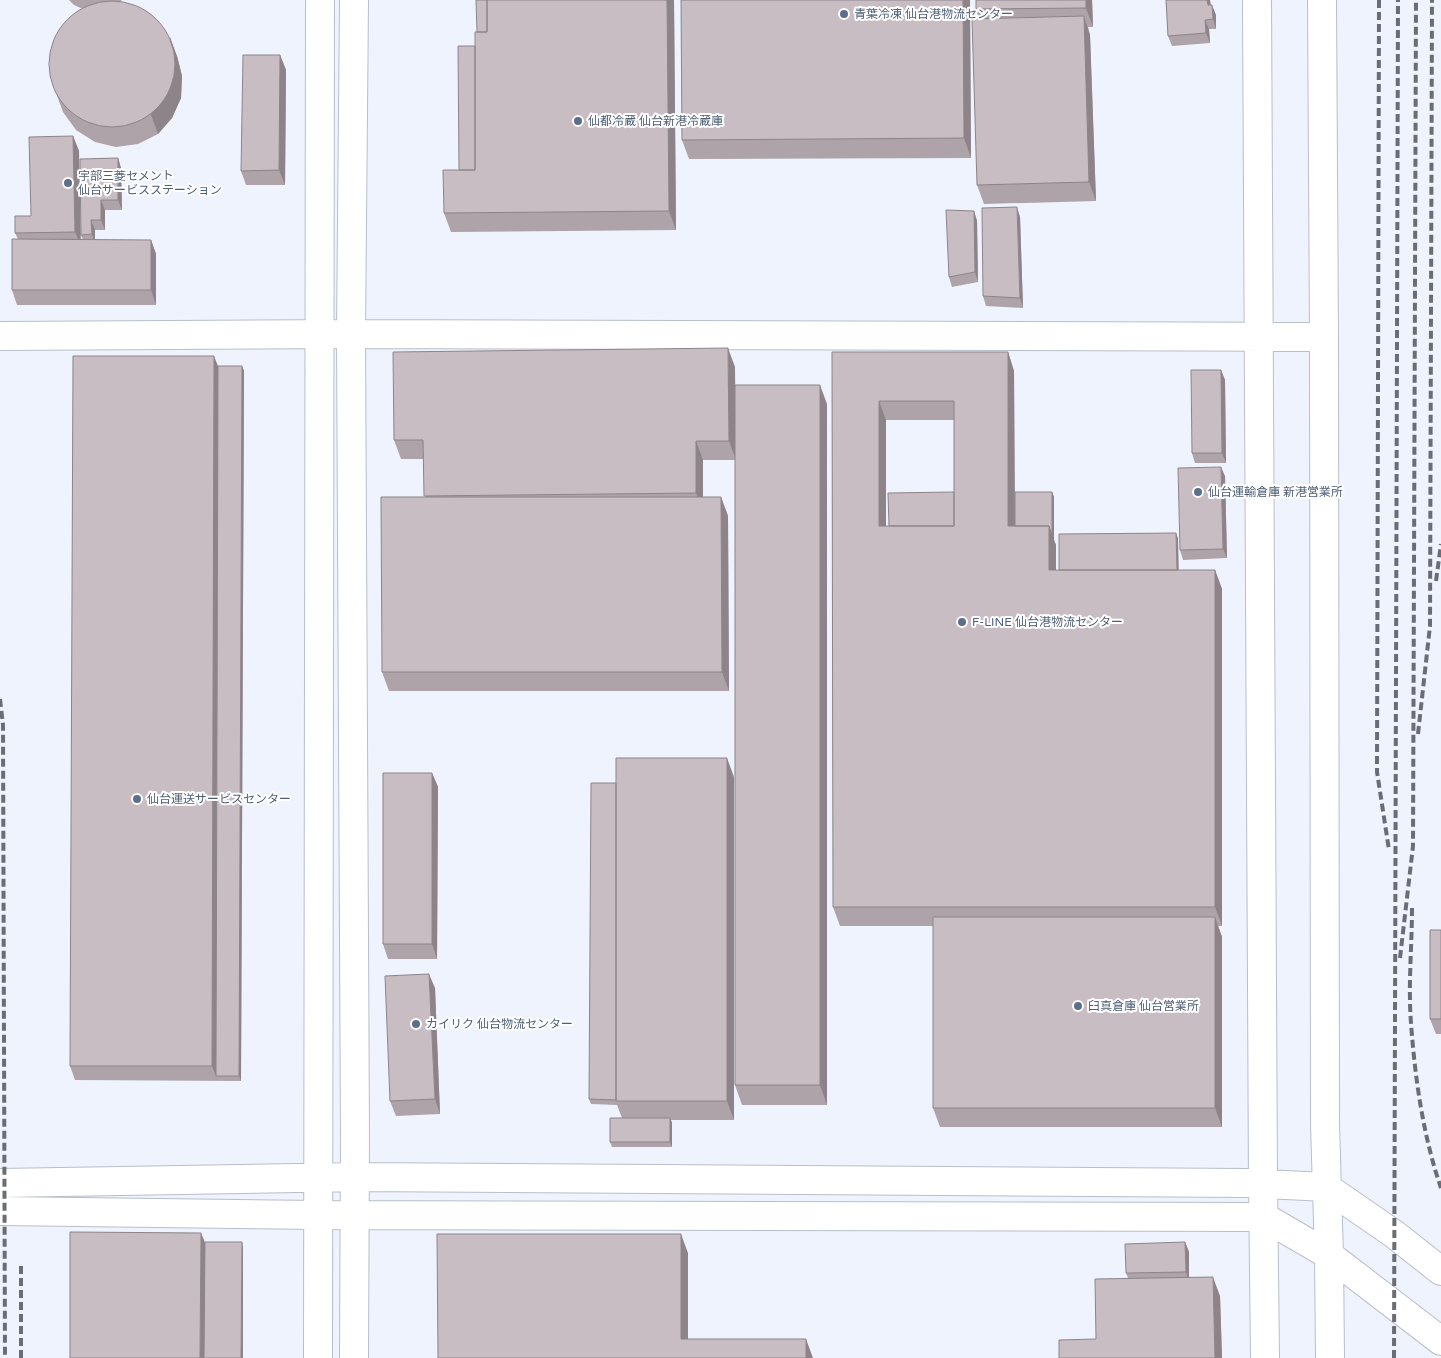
<svg xmlns="http://www.w3.org/2000/svg" width="1441" height="1358" viewBox="0 0 1441 1358" font-family="'Varela Round','Noto Sans JP',sans-serif">
	<rect width="100%" height="100%" fill="#eef3fe"/>
	<g fill="none" stroke-linecap="round" stroke-linejoin="round">
		<defs>
			<path id="tertiary" d="M 354,0 L 351,334 L 355,1137 L 354,1358
				M 1257,0 L 1263,1183 L 1265,1358
				M 1322,0 L 1324,337 L 1325,1124 L 1329,1255 L 1330,1358
				M 0,336 L 351,334 L 1324,337
				M 0,1183 L 355,1177 L 1247,1183 L 1326,1187 L 1394,1234 L 1441,1271
				M 0,1211 L 318,1215 L 1264,1217 L 1329,1255 L 1441,1341
				M 318,1358 L 320,0"/>
		</defs>
		<use href="#tertiary" stroke="#b9bec9" stroke-width="30"/>
		<use href="#tertiary" stroke="#fff" stroke-width="28"/>
		<path stroke="#6a6d73" stroke-width="4" stroke-dasharray="8 4" stroke-linecap="butt" d="M 1379,0 L 1377,772 L 1389,850
			M 1436,581 L 1441,544
			M 0,699 L 3,725 L 5,1358
			M 1418,734 L 1430,626 L 1432,0
			M 1412,908 C 1412,946 1408,985 1411,1023 C 1415,1078 1423,1136 1441,1188
			M 1400,958 L 1413,846 L 1416,0
			M 21,1358 L 21,1264
			M 1394,1358 L 1398,0"/>
	</g>
	<path fill="#ada3a9" fill-rule="evenodd" d="M 69,0 L 122,0 L 120,2 L 177,56 L 182,76 L 181,98 L 172,118 L 158,134 L 138,144 L 116,147 L 95,142 L 76,130 L 63,112 L 56,93 L 83,9 L 74,5 Z
		M 674,0 L 676,230 L 451,232 L 444,213 L 459,170 L 475,46 Z
		M 681,0 L 970,0 L 971,158 L 689,159 L 682,140 Z
		M 1092,0 L 1093,27 L 1088,27 L 1090,35 L 1096,201 L 984,204 L 977,185 L 979,19 L 976,9 Z
		M 1166,0 L 1210,0 L 1211,5 L 1216,15 L 1216,29 L 1209,29 L 1210,43 L 1172,46 L 1168,36 Z
		M 280,55 L 286,70 L 285,185 L 246,185 L 241,171 Z
		M 73,136 L 79,151 L 80,240 L 83,240 L 81,235 L 118,158 L 121,168 L 122,210 L 105,210 L 105,230 L 95,230 L 95,240 L 151,240 L 156,254 L 156,305 L 17,305 L 12,290 L 18,239 L 15,233 L 31,216 Z
		M 974,211 L 977,221 L 978,282 L 952,287 L 949,277 Z
		M 1020,217 L 1023,308 L 986,306 L 983,296 Z
		M 832,352 L 1008,352 L 1014,371 L 1015,526 L 1052,492 L 1054,497 L 1054,540 L 1056,545 L 1056,570 L 1059,570 L 1178,538 L 1178,570 L 1215,570 L 1222,589 L 1222,926 L 1218,926 L 1222,937 L 1222,1127 L 940,1127 L 933,1108 L 933,926 L 840,926 L 833,907 ZM 886,420 L 954,420 L 954,492 L 889,526 L 886,526 Z
		M 218,366 L 242,366 L 244,371 L 241,1081 L 75,1080 L 70,1066 Z
		M 735,367 L 735,391 L 827,404 L 827,1105 L 742,1105 L 735,1085 L 735,460 L 703,460 L 703,497 L 721,497 L 728,516 L 729,691 L 389,691 L 382,672 L 425,497 L 424,459 L 401,459 L 394,440 Z
		M 1221,370 L 1225,380 L 1226,463 L 1195,463 L 1192,453 Z
		M 1225,476 L 1227,558 L 1183,560 L 1180,550 Z
		M 432,773 L 438,787 L 437,959 L 388,959 L 383,944 Z
		M 734,777 L 734,1120 L 671,1120 L 672,1123 L 672,1147 L 612,1147 L 610,1142 L 622,1118 L 617,1105 L 591,1104 L 589,1099 L 616,783 Z
		M 1441,930 L 1441,1034 L 1436,1034 L 1430,1019 Z
		M 435,988 L 440,1114 L 396,1116 L 390,1101 Z
		M 1185,1242 L 1189,1252 L 1189,1277 L 1220,1296 L 1222,1358 L 1059,1358 L 1096,1339 L 1128,1278 L 1126,1273 Z"/>
	<path fill="#8d8489" d="M 667,0 L 674,0 L 676,230 L 669,211 Z
		M 963,0 L 970,0 L 971,158 L 964,138 Z
		M 1086,0 L 1092,0 L 1093,27 L 1086,8 Z
		M 1207,0 L 1210,0 L 1211,15 L 1208,5 Z
		M 1212,5 L 1216,15 L 1216,29 L 1213,19 Z
		M 1084,16 L 1090,35 L 1096,201 L 1089,182 Z
		M 1205,20 L 1209,29 L 1210,43 L 1206,33 Z
		M 170,37 L 177,56 L 182,76 L 181,98 L 172,118 L 158,134 L 151,115 Z
		M 280,55 L 286,70 L 285,185 L 279,170 Z
		M 73,136 L 79,151 L 81,246 L 75,232 Z
		M 118,158 L 121,168 L 122,210 L 118,200 Z
		M 101,200 L 105,210 L 105,230 L 101,220 Z
		M 1017,207 L 1020,217 L 1023,308 L 1020,298 Z
		M 974,211 L 977,221 L 978,282 L 975,272 Z
		M 91,220 L 95,230 L 95,244 L 92,234 Z
		M 151,240 L 156,254 L 156,305 L 151,290 Z
		M 728,348 L 735,367 L 736,460 L 729,441 Z
		M 1008,352 L 1014,371 L 1015,545 L 1008,526 Z
		M 214,356 L 220,371 L 216,1076 L 212,1066 Z
		M 242,366 L 244,371 L 241,1081 L 239,1076 Z
		M 1221,370 L 1225,380 L 1226,463 L 1222,453 Z
		M 820,385 L 827,404 L 827,1105 L 820,1085 Z
		M 879,401 L 886,420 L 886,545 L 879,526 Z
		M 696,441 L 703,460 L 703,512 L 696,493 Z
		M 1221,467 L 1225,476 L 1227,558 L 1223,549 Z
		M 1052,492 L 1054,497 L 1054,540 L 1056,545 L 1056,589 L 1049,570 L 1049,526 Z
		M 721,497 L 728,516 L 729,691 L 722,672 Z
		M 1176,533 L 1178,538 L 1179,580 L 1177,575 Z
		M 1215,570 L 1222,589 L 1222,926 L 1215,907 Z
		M 727,758 L 734,777 L 734,1120 L 727,1101 Z
		M 432,773 L 438,787 L 437,959 L 432,944 Z
		M 1215,917 L 1222,937 L 1222,1127 L 1215,1108 Z
		M 429,974 L 435,988 L 440,1114 L 435,1099 Z
		M 670,1118 L 672,1123 L 672,1147 L 670,1142 Z
		M 201,1233 L 207,1247 L 206,1358 L 200,1358 Z
		M 681,1234 L 688,1253 L 688,1358 L 681,1339 Z
		M 242,1242 L 243,1247 L 243,1358 L 241,1358 Z
		M 1185,1242 L 1189,1252 L 1189,1282 L 1186,1272 Z
		M 1213,1277 L 1220,1296 L 1222,1358 L 1215,1358 Z
		M 806,1339 L 813,1358 L 806,1358 Z"/>
	<path fill="#c9bdc4" stroke="#8d8489" fill-rule="evenodd" d="M 476,0 L 487,0 L 487,32 L 477,32 Z
		M 487,0 L 667,0 L 669,211 L 444,213 L 443,170 L 475,170 L 475,32 L 487,32 Z
		M 681,0 L 963,0 L 964,138 L 682,140 Z
		M 976,0 L 1086,0 L 1086,8 L 976,9 Z
		M 1166,0 L 1207,0 L 1208,5 L 1212,5 L 1213,19 L 1205,20 L 1206,33 L 1168,36 Z
		M49 64a63 63 0 1 1 126 0a63 63 0 1 1-126 0Z
		M 1084,16 L 1089,182 L 977,185 L 972,19 Z
		M 458,46 L 475,46 L 475,170 L 459,170 Z
		M 243,55 L 280,55 L 279,170 L 241,171 Z
		M 73,136 L 75,232 L 15,233 L 15,216 L 31,216 L 29,137 Z
		M 118,158 L 118,200 L 101,200 L 101,220 L 91,220 L 92,234 L 81,235 L 80,159 Z
		M 1017,207 L 1020,298 L 983,296 L 982,208 Z
		M 946,210 L 974,211 L 975,272 L 949,277 Z
		M 12,239 L 151,240 L 151,290 L 12,290 Z
		M 728,348 L 729,441 L 696,441 L 696,493 L 424,496 L 423,440 L 394,440 L 393,352 Z
		M 832,352 L 1008,352 L 1008,526 L 1049,526 L 1049,570 L 1215,570 L 1215,907 L 833,907 ZM 879,401 L 954,401 L 954,526 L 879,526 Z
		M 73,356 L 214,356 L 212,1066 L 70,1066 Z
		M 218,366 L 242,366 L 239,1076 L 216,1076 Z
		M 1191,370 L 1221,370 L 1222,453 L 1192,453 Z
		M 735,385 L 820,385 L 820,1085 L 735,1085 Z
		M 1221,467 L 1223,549 L 1180,550 L 1178,468 Z
		M 954,492 L 954,526 L 889,526 L 888,493 Z
		M 1015,492 L 1052,492 L 1052,535 L 1049,526 L 1015,526 Z
		M 381,497 L 721,497 L 722,672 L 382,672 Z
		M 1176,533 L 1177,570 L 1059,570 L 1059,534 Z
		M 616,758 L 727,758 L 727,1101 L 616,1101 Z
		M 383,773 L 432,773 L 432,944 L 383,944 Z
		M 591,783 L 616,783 L 616,1100 L 589,1099 Z
		M 933,917 L 1215,917 L 1215,1108 L 933,1108 Z
		M 1430,930 L 1441,930 L 1441,1019 L 1430,1019 Z
		M 429,974 L 435,1099 L 390,1101 L 385,976 Z
		M 610,1118 L 670,1118 L 670,1142 L 610,1142 Z
		M 70,1232 L 201,1233 L 200,1358 L 70,1358 Z
		M 437,1234 L 681,1234 L 681,1339 L 806,1339 L 806,1358 L 438,1358 Z
		M 205,1242 L 242,1242 L 241,1358 L 204,1358 Z
		M 1185,1242 L 1186,1272 L 1126,1273 L 1125,1244 Z
		M 1213,1277 L 1215,1358 L 1059,1358 L 1059,1340 L 1096,1339 L 1095,1279 Z"/>
	<g fill="#5c6f8a" stroke="#fff" stroke-width="2">
		<circle cx="844" cy="14" r="5"/>
		<circle cx="578" cy="121" r="5"/>
		<circle cx="68" cy="183" r="5"/>
		<circle cx="1198" cy="492" r="5"/>
		<circle cx="962" cy="622" r="5"/>
		<circle cx="137" cy="799" r="5"/>
		<circle cx="1078" cy="1006" r="5"/>
		<circle cx="416" cy="1024" r="5"/>
	</g>
	<g text-anchor="middle" stroke-width="4" stroke-linejoin="round" paint-order="stroke">
		<g font-size="12" fill="#4e5e75" stroke="#fff" text-anchor="start">
			<text x="854" y="18">青葉冷凍 仙台港物流センター</text>
			<text x="588" y="125">仙都冷蔵 仙台新港冷蔵庫</text>
			<text x="78" y="180">宇部三菱セメント<tspan x="78" dy="14">仙台サービスステーション</tspan></text>
			<text x="1208" y="496">仙台運輸倉庫 新港営業所</text>
			<text x="972" y="626">F-LINE 仙台港物流センター</text>
			<text x="147" y="803">仙台運送サービスセンター</text>
			<text x="1088" y="1010">臼真倉庫 仙台営業所</text>
			<text x="426" y="1028">カイリク 仙台物流センター</text>
		</g>
	</g>
</svg>
